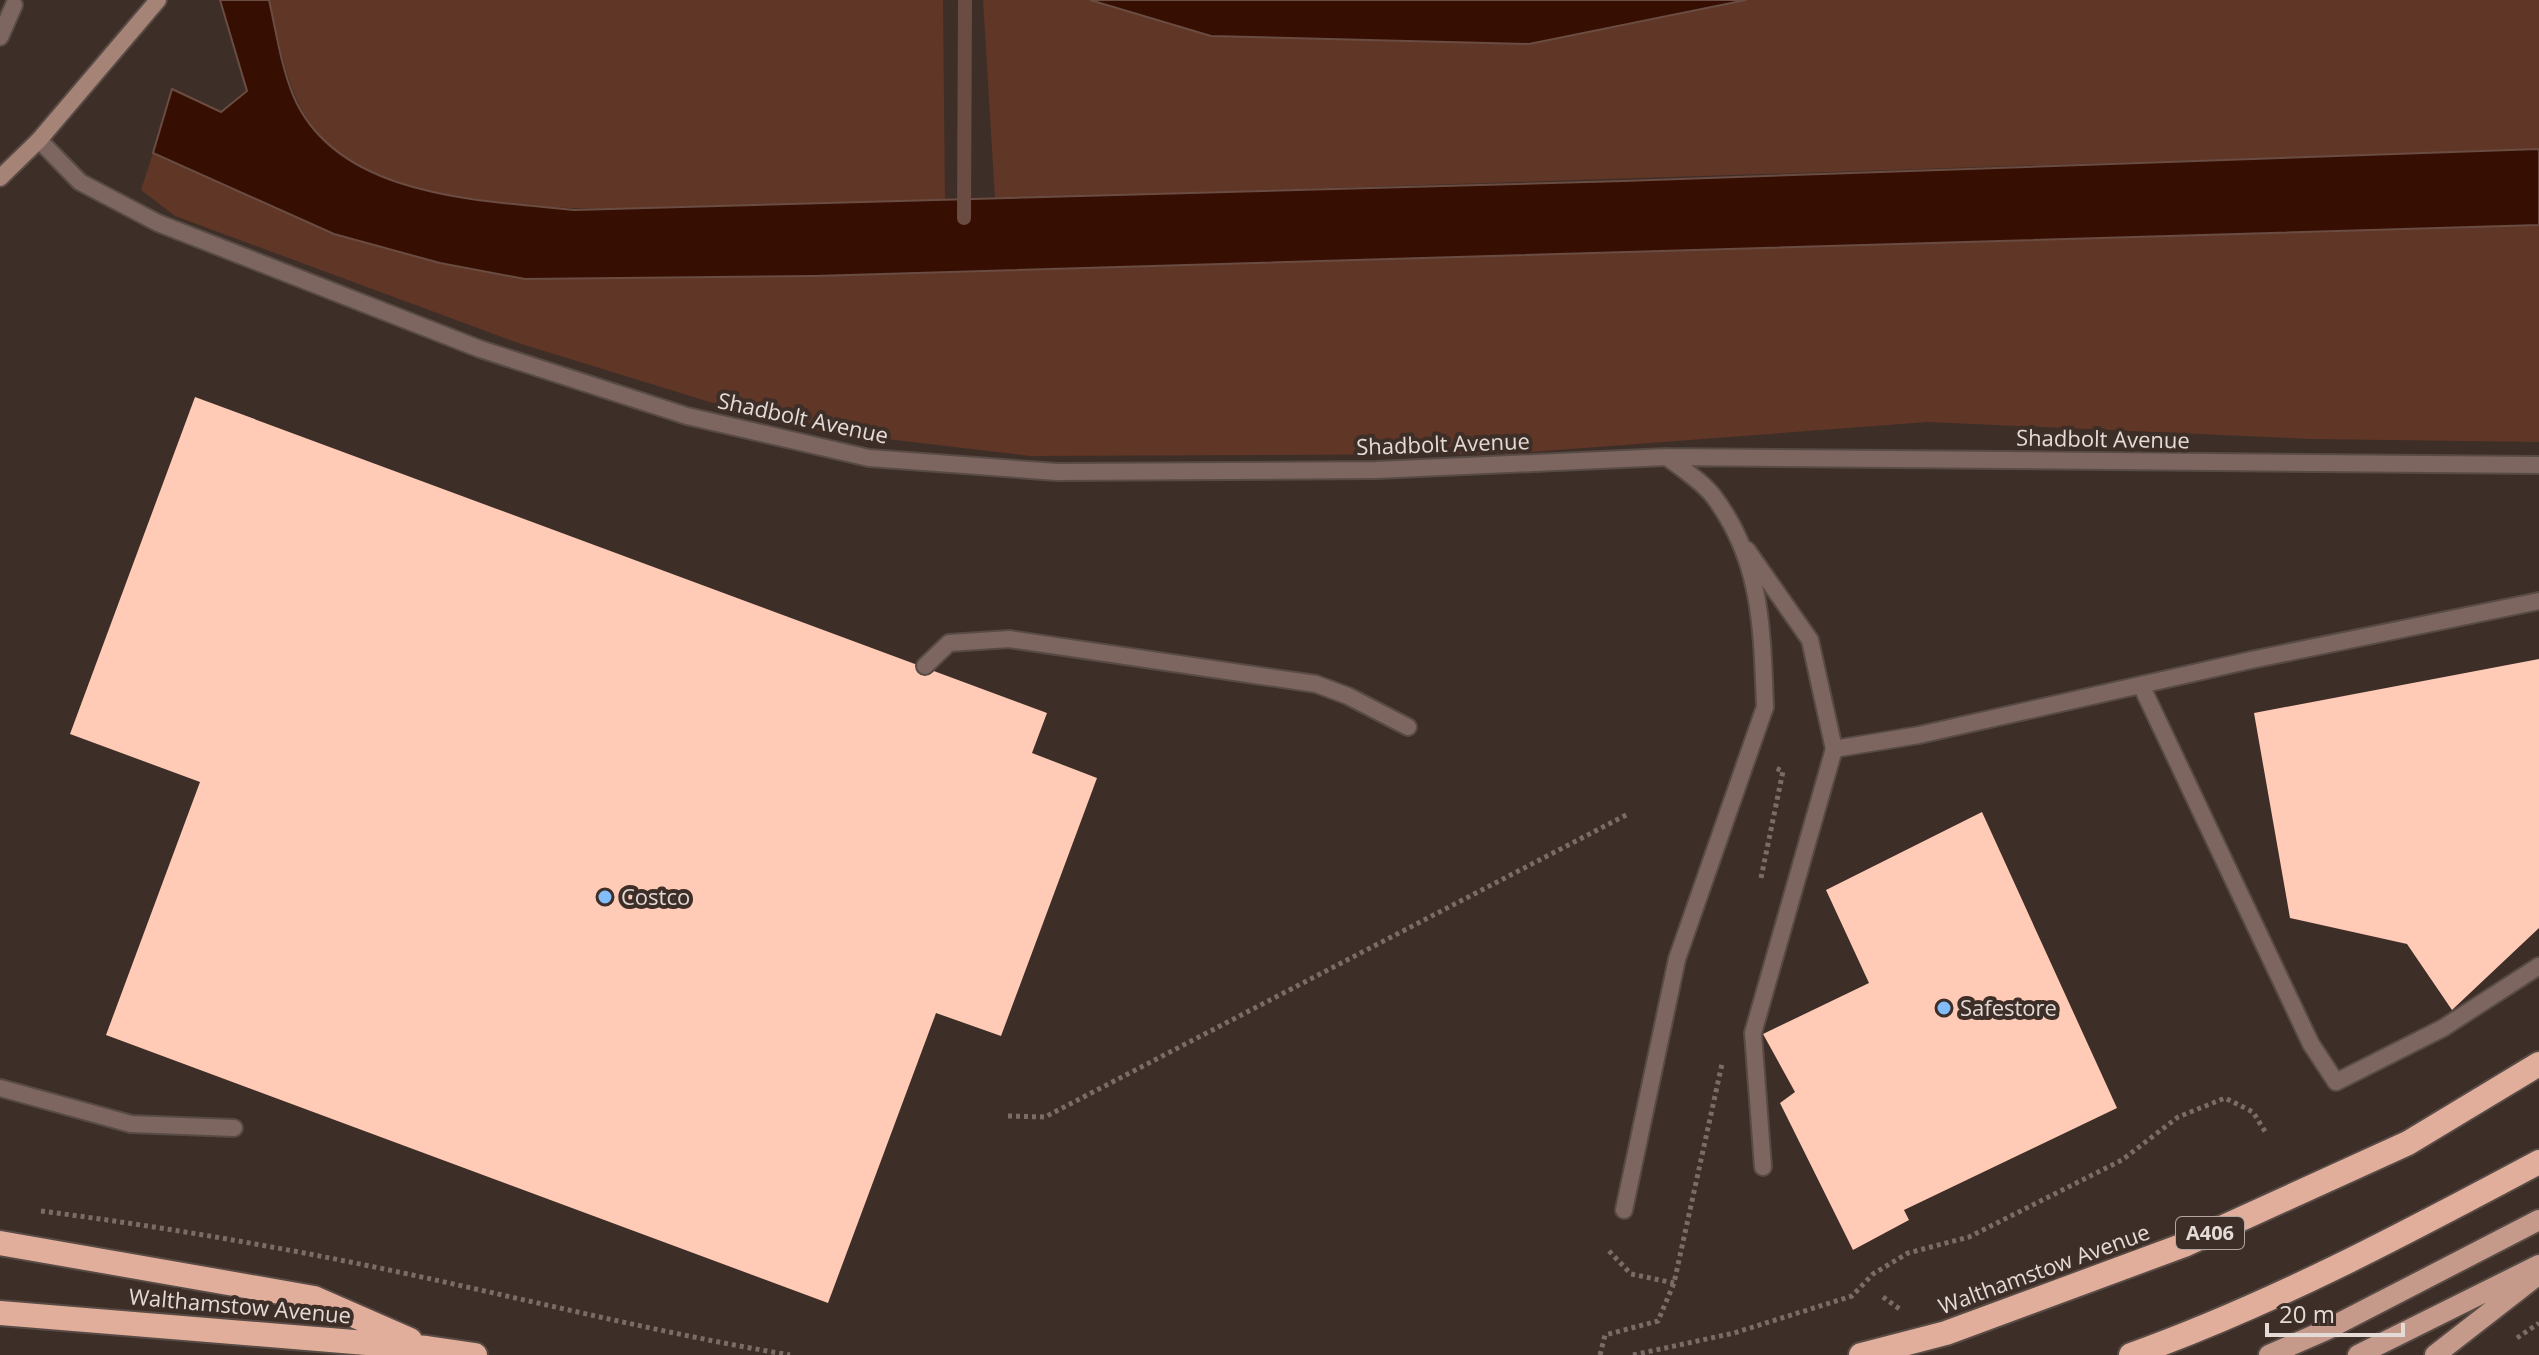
<svg xmlns="http://www.w3.org/2000/svg" width="2539" height="1355" viewBox="0 0 2539 1355" font-family="'Open Sans',sans-serif">
	<rect width="100%" height="100%" fill="#3d2e28"/>
	<path fill="#603626" d="M 269,0 L 943,0 L 945,201 C 874,204 803,205 733,207 C 625,209 402,222 323,139 C 288,102 281,49 269,0 Z
		M 983,0 L 1090,0 L 1211,36 L 1529,44 L 1746,0 L 2539,0 L 2539,149 L 995,199 Z
		M 153,153 L 334,234 L 440,263 L 525,279 L 815,276 L 2539,225 L 2539,442 L 2311,439 L 1928,422 L 1505,454 L 1030,456 L 794,428 L 518,343 L 175,216 L 141,190 Z"/>
	<path fill="#360f02" stroke="#6a4c42" stroke-width="2" d="M 220,0 L 269,0 C 276,31 281,66 293,95 C 336,198 480,200 574,210 L 1623,181 L 2539,149 L 2539,225 L 815,276 L 525,279 L 440,263 L 334,234 L 153,153 L 172,89 L 221,112 L 247,91 Z
		M 1090,0 L 1746,0 L 1529,44 L 1211,36 Z"/>
	<g fill="none" stroke-linecap="round" stroke-linejoin="round">
		<path stroke="#6a4c42" stroke-width="14" d="M 964,218 L 965,0"/>
	</g>
	<path fill="#ffcab6" d="M 195,397 L 1047,713 L 1032,753 L 1097,778 L 1001,1036 L 936,1013 L 828,1303 L 106,1035 L 200,782 L 70,734 Z
		M 2539,659 L 2539,928 L 2452,1010 L 2407,944 L 2290,918 L 2254,713 Z
		M 1982,812 L 2117,1108 L 1904,1210 L 1909,1220 L 1853,1250 L 1780,1103 L 1795,1092 L 1763,1034 L 1869,983 L 1826,890 Z"/>
	<g fill="none" stroke-linecap="round" stroke-linejoin="round">
		<defs>
			<path id="lane" d="M 0,37 L 14,5
				M 1747,550 L 1810,640 L 1834,749 L 1753,1033 L 1763,1167
				M 925,666 L 949,643 L 1009,639 L 1316,684 L 1348,696 L 1408,727
				M 2141,685 L 2311,1044 L 2336,1082 L 2443,1028 L 2539,966
				M 1834,749 L 1919,735 L 2251,660 L 2539,601
				M 0,1088 L 131,1124 L 234,1128
				M 1624,1210 L 1677,959 L 1765,707"/>
			<path id="street" d="M 39,140 L 80,182 L 158,223 L 480,349 L 687,416 L 869,458 L 1057,472 L 1376,470 L 1667,457 L 2539,465
				M 1667,457 C 1682,469 1702,481 1714,497 C 1762,561 1762,630 1765,707"/>
			<path id="secondary" d="M 0,178 L 39,140 L 158,0"/>
			<path id="primary" d="M 2269,1355 L 2326,1330 L 2539,1220
				M 2358,1355 L 2539,1265
				M 2435,1355 L 2539,1274"/>
			<path id="highway" d="M 0,1243 L 314,1298 L 410,1340
				M 0,1313 L 427,1348 L 475,1355
				M 1861,1355 L 1946,1333 L 2184,1245 L 2408,1143 L 2539,1064
				M 2131,1355 C 2273,1304 2406,1233 2539,1162"/>
		</defs>
		<use href="#lane" stroke="#584a44" stroke-width="20"/>
		<use href="#street" stroke="#584a44" stroke-width="20"/>
		<use href="#secondary" stroke="#584a44" stroke-width="20"/>
		<use href="#primary" stroke="#584a44" stroke-width="24"/>
		<use href="#highway" stroke="#584a44" stroke-width="28"/>
		<path stroke="#7a6d68" stroke-width="5" stroke-dasharray="4 4" stroke-linecap="butt" d="M 1761,878 L 1783,771 L 1775,768
			M 1008,1116 L 1045,1117 L 1628,814
			M 41,1211 C 174,1228 309,1252 440,1281 C 557,1307 672,1335 790,1355
			M 1609,1251 L 1631,1274 L 1674,1283
			M 1883,1297 L 1901,1310
			M 2517,1338 L 2539,1323
			M 1600,1355 L 1605,1335 L 1658,1321 L 1674,1283 L 1722,1064
			M 1633,1355 L 1734,1333 L 1852,1296 L 1873,1274 L 1908,1253 L 1969,1237 L 2122,1160 L 2178,1117 L 2225,1098 L 2253,1112 L 2266,1133"/>
		<use href="#lane" stroke="#7c665f" stroke-width="16"/>
		<use href="#street" stroke="#7c665f" stroke-width="16"/>
		<use href="#secondary" stroke="#a58477" stroke-width="16"/>
		<use href="#primary" stroke="#c59a8a" stroke-width="20"/>
		<use href="#highway" stroke="#e1ae9b" stroke-width="24"/>
	</g>
	<g fill="#82bcfa" stroke="#3d2e28" stroke-width="3">
		<circle cx="605" cy="897" r="8"/>
		<circle cx="1944" cy="1008" r="8"/>
	</g>
	<g text-anchor="middle" stroke-width="8" stroke-linejoin="round" paint-order="stroke">
		<rect fill="#3d2e28" stroke="#b2a6a2" stroke-width="2" x="2176" y="1217" width="68" height="32" rx="6"/>
		<g font-size="20" font-weight="bold" fill="#e4dad6">
			<text x="2210" y="1240">A406</text>
		</g>
		<g font-size="22" fill="#e4dad6" stroke="#3d2e28">
			<text transform="translate(803 418) rotate(12)" y="8">Shadbolt Avenue</text>
			<text transform="translate(2103 439) rotate(1)" y="8">Shadbolt Avenue</text>
			<text transform="translate(1443 444) rotate(-2)" y="8">Shadbolt Avenue</text>
			<text transform="translate(2044 1269) rotate(-20)" y="8">Walthamstow Avenue</text>
			<text transform="translate(240 1306) rotate(5)" y="8">Walthamstow Avenue</text>
		</g>
		<g font-size="22" fill="#e4dad6" stroke="#3d2e28" text-anchor="start">
			<text x="621" y="905">Costco</text>
			<text x="1960" y="1016">Safestore</text>
		</g>
	</g>
	<path d="M2267 1323v12h136v-12" fill="none" stroke="#e4dad6" stroke-width="4"/>
	<text x="2279" y="1323" font-size="24" fill="#e4dad6" stroke="#3d2e28" stroke-width="6" paint-order="stroke">20 m</text>
</svg>
